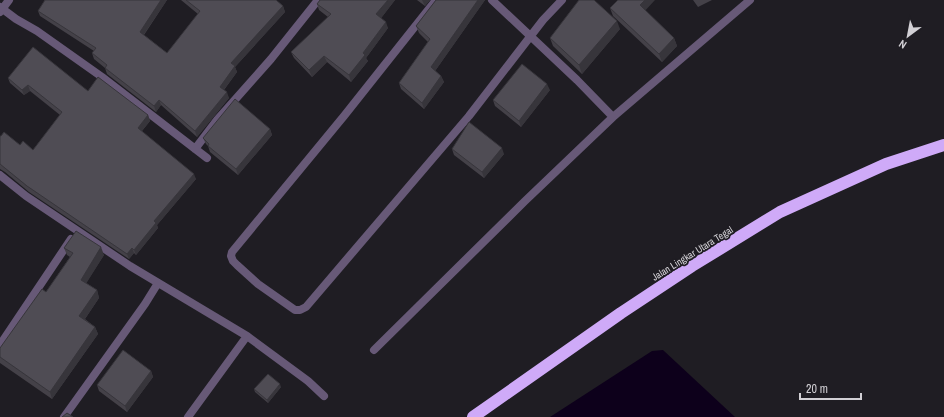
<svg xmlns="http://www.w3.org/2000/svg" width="944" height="417" viewBox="0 0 944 417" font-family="'Archivo Narrow',sans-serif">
	<rect width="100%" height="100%" fill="#1f1d23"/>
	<path fill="#0d001b" d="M 663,350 L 735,417 L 550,417 L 652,351 Z"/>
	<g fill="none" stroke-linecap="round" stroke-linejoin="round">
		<path stroke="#675977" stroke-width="8" d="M 436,0 L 344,116 L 232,252 L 231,256 L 233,261 L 237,265 L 258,284 L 295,310 L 300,310 L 306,307 L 469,116 L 543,20 L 562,0
			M 492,0 L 577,80 L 613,117 L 750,0
			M 0,7 L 16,19 L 37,31 L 102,77 L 207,158
			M 0,12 L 9,0
			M 195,149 L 217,120 L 271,59 L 318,0
			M 0,175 L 26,196 L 130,266 L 247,336 L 308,381 L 324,396
			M 0,345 L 71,239
			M 374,350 L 525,201 L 613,117
			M 64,417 L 145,304 L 158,283
			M 188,417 L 247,336"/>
		<path stroke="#cfaaf8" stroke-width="12" d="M 473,417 L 621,313 L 692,266 L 780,212 L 886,164 L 944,145"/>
	</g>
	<path fill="#444148" d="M 45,0 L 167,0 L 144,35 L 167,53 L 198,14 L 181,0 L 276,0 L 283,6 L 285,12 L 235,67 L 237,72 L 224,90 L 229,98 L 197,137 L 161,105 L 156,112 L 107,74 L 105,68 L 94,59 L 92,53 L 94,51 L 40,16 L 38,11 Z
		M 320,0 L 395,0 L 381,18 L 388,28 L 366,58 L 368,61 L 351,82 L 327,62 L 312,77 L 294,58 L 291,52 L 328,17 L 319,10 L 317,4 Z
		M 417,0 L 430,0 L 425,6 Z
		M 436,0 L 485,0 L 435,71 L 441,76 L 444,82 L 424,109 L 401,89 L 399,83 L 428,42 L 419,33 L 416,26 Z
		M 693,0 L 712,0 L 698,7 Z
		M 610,8 L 645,10 L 674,38 L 677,46 L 662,62 L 613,16 Z
		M 620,29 L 582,74 L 553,46 L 550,38 Z
		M 8,78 L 88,91 L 148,115 L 150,121 L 142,131 L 196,179 L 157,225 L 158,228 L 136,255 L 134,253 L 129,259 L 29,192 L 5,172 L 0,169 L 0,136 L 20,145 L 33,150 L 60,115 L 30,91 L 24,95 L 10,83 Z
		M 550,90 L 521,127 L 495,106 L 493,100 Z
		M 270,129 L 272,135 L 238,175 L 210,152 L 208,146 L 206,144 L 203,138 Z
		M 452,149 L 504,154 L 484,178 L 454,155 Z
		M 64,248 L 104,255 L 86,283 L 97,290 L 99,298 L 85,319 L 95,327 L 98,334 L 52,399 L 0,363 L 0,348 L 46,292 L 70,257 L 67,255 Z
		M 151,371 L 153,377 L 127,412 L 99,391 L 97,385 Z
		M 281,387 L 268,403 L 255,392 L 254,389 Z"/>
	<path fill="#37353b" d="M 161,0 L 167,0 L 142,37 L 140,32 Z
		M 388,0 L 395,0 L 379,21 L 376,14 Z
		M 422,0 L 430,0 L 425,6 Z
		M 478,0 L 485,0 L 433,74 L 431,67 Z
		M 645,0 L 655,0 L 643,13 L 640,5 Z
		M 283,6 L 285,12 L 235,67 L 237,72 L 222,92 L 220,87 L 231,63 Z
		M 617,21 L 620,29 L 582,74 L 579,65 Z
		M 386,22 L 388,28 L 366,58 L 368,61 L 351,82 L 349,75 L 363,53 Z
		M 674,38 L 677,46 L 662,62 L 659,54 Z
		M 324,56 L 327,62 L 312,77 L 309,70 Z
		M 441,76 L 444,82 L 424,109 L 422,103 Z
		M 547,84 L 550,90 L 521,127 L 519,121 Z
		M 28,85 L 30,91 L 24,95 L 22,90 Z
		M 227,92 L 229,98 L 197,137 L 195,131 Z
		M 159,100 L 161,105 L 156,112 L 154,106 Z
		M 148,115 L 150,121 L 140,133 L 138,128 Z
		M 270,129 L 272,135 L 238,175 L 236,169 Z
		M 502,148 L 504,154 L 484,178 L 482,172 Z
		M 194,174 L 196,179 L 157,225 L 158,228 L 136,255 L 134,250 L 154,221 Z
		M 101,247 L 104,255 L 84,287 L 81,280 Z
		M 132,248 L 134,253 L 129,259 L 127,254 Z
		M 97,290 L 99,298 L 82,323 L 79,316 Z
		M 95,327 L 98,334 L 52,399 L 50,392 Z
		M 151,371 L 153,377 L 127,412 L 125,406 Z
		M 280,384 L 281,387 L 268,403 L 267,400 Z"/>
	<path fill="#4f4c54" stroke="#37353b" d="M 45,0 L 161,0 L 140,32 L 167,53 L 200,11 L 186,0 L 276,0 L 283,6 L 231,63 L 235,66 L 220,87 L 227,92 L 195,131 L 159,100 L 154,106 L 105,68 L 107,65 L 92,53 L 96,48 L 38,11 Z
		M 320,0 L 388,0 L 376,14 L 386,22 L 363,53 L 365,55 L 349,75 L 324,56 L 309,70 L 291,52 L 331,14 L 317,4 Z
		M 436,0 L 478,0 L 431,67 L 441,76 L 422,103 L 399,83 L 430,39 L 416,26 Z
		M 579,0 L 594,0 L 617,21 L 579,65 L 550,38 Z
		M 618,0 L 645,0 L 640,5 L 674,38 L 659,54 L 610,8 Z
		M 33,47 L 88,91 L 98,77 L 148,115 L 138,128 L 194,174 L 154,221 L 156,223 L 134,250 L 132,248 L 127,254 L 27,186 L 0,164 L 0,136 L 1,136 L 4,132 L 20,145 L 23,141 L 33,150 L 62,112 L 28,85 L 22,90 L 8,78 Z
		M 522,64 L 547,84 L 519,121 L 493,100 Z
		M 235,99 L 270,129 L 236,169 L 208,146 L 209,144 L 203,138 Z
		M 469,122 L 502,148 L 482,172 L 452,149 Z
		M 76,231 L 101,247 L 81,280 L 97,290 L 79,316 L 95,327 L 50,392 L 0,357 L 0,348 L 42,289 L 46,292 L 73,253 L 64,248 Z
		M 123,350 L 151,371 L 125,406 L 97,385 Z
		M 268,374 L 280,384 L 267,400 L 254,389 Z
		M 67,413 L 73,417 L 62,417 Z"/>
	<g text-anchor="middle" stroke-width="3.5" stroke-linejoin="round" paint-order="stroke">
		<g font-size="10" fill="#d2d0d5" stroke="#1f1d23">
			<text transform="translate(692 253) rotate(-32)" y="4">Jalan Lingkar Utara Tegal</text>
		</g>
	</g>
	<g transform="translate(908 36) rotate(212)" stroke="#1f1d23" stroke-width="3" paint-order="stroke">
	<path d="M0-3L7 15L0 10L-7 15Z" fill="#d2d0d5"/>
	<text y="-6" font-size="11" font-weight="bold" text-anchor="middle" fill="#d2d0d5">N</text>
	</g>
	<path d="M800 393v6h61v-6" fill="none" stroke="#d2d0d5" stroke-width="2"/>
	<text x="806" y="393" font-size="12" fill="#d2d0d5" stroke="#1f1d23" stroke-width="3" paint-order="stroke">20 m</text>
</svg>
